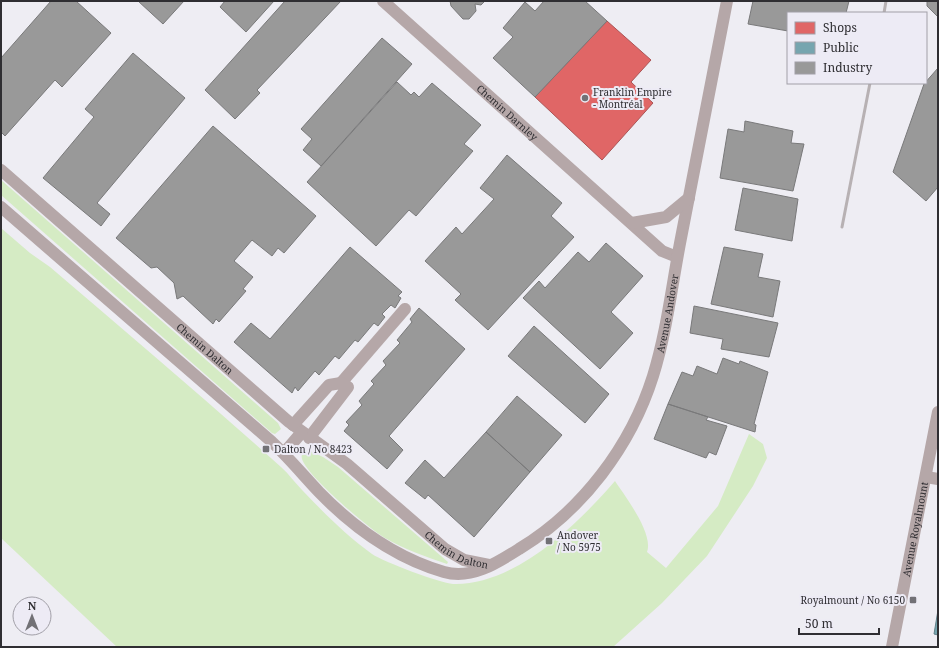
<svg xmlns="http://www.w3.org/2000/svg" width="939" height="648" viewBox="0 0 939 648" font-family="'Noto Serif',serif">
	<rect width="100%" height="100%" fill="#eeedf3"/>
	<path fill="#d5ebc4" d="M 1,180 L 278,423 L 281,429 L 275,434 L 272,433 L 1,195 Z
		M 1,228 L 30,253 L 50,267 C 127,333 205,399 281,467 C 289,474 295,483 303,491 C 324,513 347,536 372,554 C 384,562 440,583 453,584 C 514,586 577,525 615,481 C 625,496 654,534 647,552 L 666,568 L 718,506 L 749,434 L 763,444 L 767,458 L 753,486 L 707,556 L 662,603 L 613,647 L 117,647 L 1,538 Z
		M 308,450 L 323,457 L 338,467 L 448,562 L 447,564 C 426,557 404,549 385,538 C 368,528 307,476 302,459 C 301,455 302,453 305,451 Z"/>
	<path fill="#e06666" stroke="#ab5556" d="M 607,21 L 651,60 L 631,82 L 653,103 L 602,160 L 535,97 Z"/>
	<path fill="#76a5af" stroke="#61818a" d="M 938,610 L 938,635 L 934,634 Z"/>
	<path fill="#999" stroke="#79797a" d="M 51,1 L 76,1 L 111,33 L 62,87 L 55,80 L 5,136 L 1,132 L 1,58 Z
		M 138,1 L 184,1 L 163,24 Z
		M 225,1 L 274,1 L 246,32 L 220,7 Z
		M 285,1 L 341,1 L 257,90 L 260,93 L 235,119 L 205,90 Z
		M 450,1 L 485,1 L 481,5 L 475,4 L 476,11 L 469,19 L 463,19 L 451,6 Z
		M 544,1 L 585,1 L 607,21 L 535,97 L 493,58 L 513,37 L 503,28 L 525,2 L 535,11 Z
		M 753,1 L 849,1 L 846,13 L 788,13 L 788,31 L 748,24 Z
		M 927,1 L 938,1 L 938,17 L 927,6 Z
		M 382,38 L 412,64 L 321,166 L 303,150 L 312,139 L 301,129 Z
		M 133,53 L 185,98 L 97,203 L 110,214 L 101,226 L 43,178 L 94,117 L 85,109 Z
		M 938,68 L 938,187 L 926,201 L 893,172 L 924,84 Z
		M 397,82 L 411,95 L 414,92 L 419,97 L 432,83 L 481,125 L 464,144 L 473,151 L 416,216 L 409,210 L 376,246 L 307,182 Z
		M 745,121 L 793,131 L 791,143 L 804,144 L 793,191 L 720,178 L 728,129 L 744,132 Z
		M 213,126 L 316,216 L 284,253 L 278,248 L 272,256 L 252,240 L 234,261 L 253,277 L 243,289 L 246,291 L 219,322 L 216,319 L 213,324 L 183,296 L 177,299 L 174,283 L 157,267 L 151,268 L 116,238 Z
		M 507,155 L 562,203 L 551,216 L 574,237 L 488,330 L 455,300 L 461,294 L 425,261 L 456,227 L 462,234 L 494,199 L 480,188 Z
		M 743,188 L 798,199 L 792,241 L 735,230 Z
		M 606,243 L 643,276 L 611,312 L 633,333 L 600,369 L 523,298 L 539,281 L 545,288 L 578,252 L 589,262 Z
		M 350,247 L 402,292 L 398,296 L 401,298 L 395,308 L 391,305 L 382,314 L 385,317 L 378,326 L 374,323 L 358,342 L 355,340 L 339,359 L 335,356 L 319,375 L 315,371 L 298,391 L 295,387 L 292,393 L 234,342 L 251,323 L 270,339 Z
		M 724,247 L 763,254 L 758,277 L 780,281 L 773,317 L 711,304 Z
		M 694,306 L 778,323 L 769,357 L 721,349 L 723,339 L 690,333 Z
		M 419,308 L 465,349 L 389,436 L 403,450 L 387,469 L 344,431 L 349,425 L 346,422 L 362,405 L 359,401 L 374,384 L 371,381 L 386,365 L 383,361 L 400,343 L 397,340 L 412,322 L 410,319 Z
		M 534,326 L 609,394 L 585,423 L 508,356 Z
		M 723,358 L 739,364 L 740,361 L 768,372 L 754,424 L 756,425 L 755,432 L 668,404 L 682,372 L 693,376 L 697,366 L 717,374 Z
		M 517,396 L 562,435 L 530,472 L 486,432 Z
		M 668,404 L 708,417 L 706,420 L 727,426 L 716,455 L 709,452 L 706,458 L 654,439 Z
		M 486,432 L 530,472 L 474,537 L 428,495 L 425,499 L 405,483 L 425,460 L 444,478 Z"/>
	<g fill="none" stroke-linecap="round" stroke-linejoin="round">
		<g stroke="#b5a7a8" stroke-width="12">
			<path id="s1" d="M 383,1 L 662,251 L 677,257"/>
			<path id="s2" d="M 1,170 L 289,422 L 347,464 L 445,549 L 464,560 L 489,565"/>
			<path id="s3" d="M 1,207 L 272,442 C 289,458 303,475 319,492 C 353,527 396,558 444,572 C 471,580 497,563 519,549 C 582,511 631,446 653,376 C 667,331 672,284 681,238 C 697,159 711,80 727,1"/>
			<path d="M 632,223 L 666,217 L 689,198"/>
			<path d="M 341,383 L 405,309"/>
			<path d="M 293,425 L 329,385 L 341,383 L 348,387 L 309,438"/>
			<path d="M 284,453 L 302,432"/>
			<path d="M 926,477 L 938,479"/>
			<path id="s4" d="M 892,647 L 938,412"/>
		</g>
		<path stroke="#b7b1b3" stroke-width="3" d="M 884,13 L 886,1
			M 842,227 L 870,83"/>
	</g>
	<g fill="#727176" stroke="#edebf5" stroke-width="1.5">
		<circle cx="585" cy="98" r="4"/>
		<rect x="262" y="445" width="8" height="8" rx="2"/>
		<rect x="545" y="537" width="8" height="8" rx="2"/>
		<rect x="909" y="596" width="8" height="8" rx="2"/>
	</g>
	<g text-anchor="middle" stroke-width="4" stroke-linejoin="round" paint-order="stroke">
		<g font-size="10" fill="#2f2e32" stroke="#edebf5" text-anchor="start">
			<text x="593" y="96">Franklin Empire<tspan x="593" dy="12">- Montréal</tspan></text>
			<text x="274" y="453">Dalton / No 8423</text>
			<text x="557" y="539">Andover<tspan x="557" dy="12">/ No 5975</tspan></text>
			<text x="905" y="604" text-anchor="end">Royalmount / No 6150</text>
		</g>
		<g font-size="10" fill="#2f2e32" stroke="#edebf5">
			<text dy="4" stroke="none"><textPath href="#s1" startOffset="167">Chemin Darnley</textPath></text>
			<text dy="4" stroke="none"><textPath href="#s3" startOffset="946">Avenue Andover</textPath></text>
			<text dy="4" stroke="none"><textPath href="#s2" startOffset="271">Chemin Dalton</textPath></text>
			<text dy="4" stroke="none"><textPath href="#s4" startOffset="120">Avenue Royalmount</textPath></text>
			<text dy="4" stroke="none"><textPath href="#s2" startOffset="595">Chemin Dalton</textPath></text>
		</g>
	</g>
	<rect width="939" height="648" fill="none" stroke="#2f2e32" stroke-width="4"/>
	<rect x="787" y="12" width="140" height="72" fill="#edebf5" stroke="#a19fa7"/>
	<rect x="795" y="22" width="20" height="12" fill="#e06666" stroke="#a19fa7"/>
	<text x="823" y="32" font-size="12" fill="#2f2e32">Shops</text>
	<rect x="795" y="42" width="20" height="12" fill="#76a5af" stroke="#a19fa7"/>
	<text x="823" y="52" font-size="12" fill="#2f2e32">Public</text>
	<rect x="795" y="62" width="20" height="12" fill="#999999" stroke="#a19fa7"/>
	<text x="823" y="72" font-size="12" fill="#2f2e32">Industry</text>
	<g transform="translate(32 616)"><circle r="19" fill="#edebf5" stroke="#a19fa7"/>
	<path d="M0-3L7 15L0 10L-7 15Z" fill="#727176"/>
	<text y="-6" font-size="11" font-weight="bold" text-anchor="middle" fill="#2f2e32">N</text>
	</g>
	<path d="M799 628v6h80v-6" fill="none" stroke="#2f2e32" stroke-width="2"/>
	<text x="805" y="628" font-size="12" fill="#2f2e32" stroke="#edebf5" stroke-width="3" paint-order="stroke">50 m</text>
</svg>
